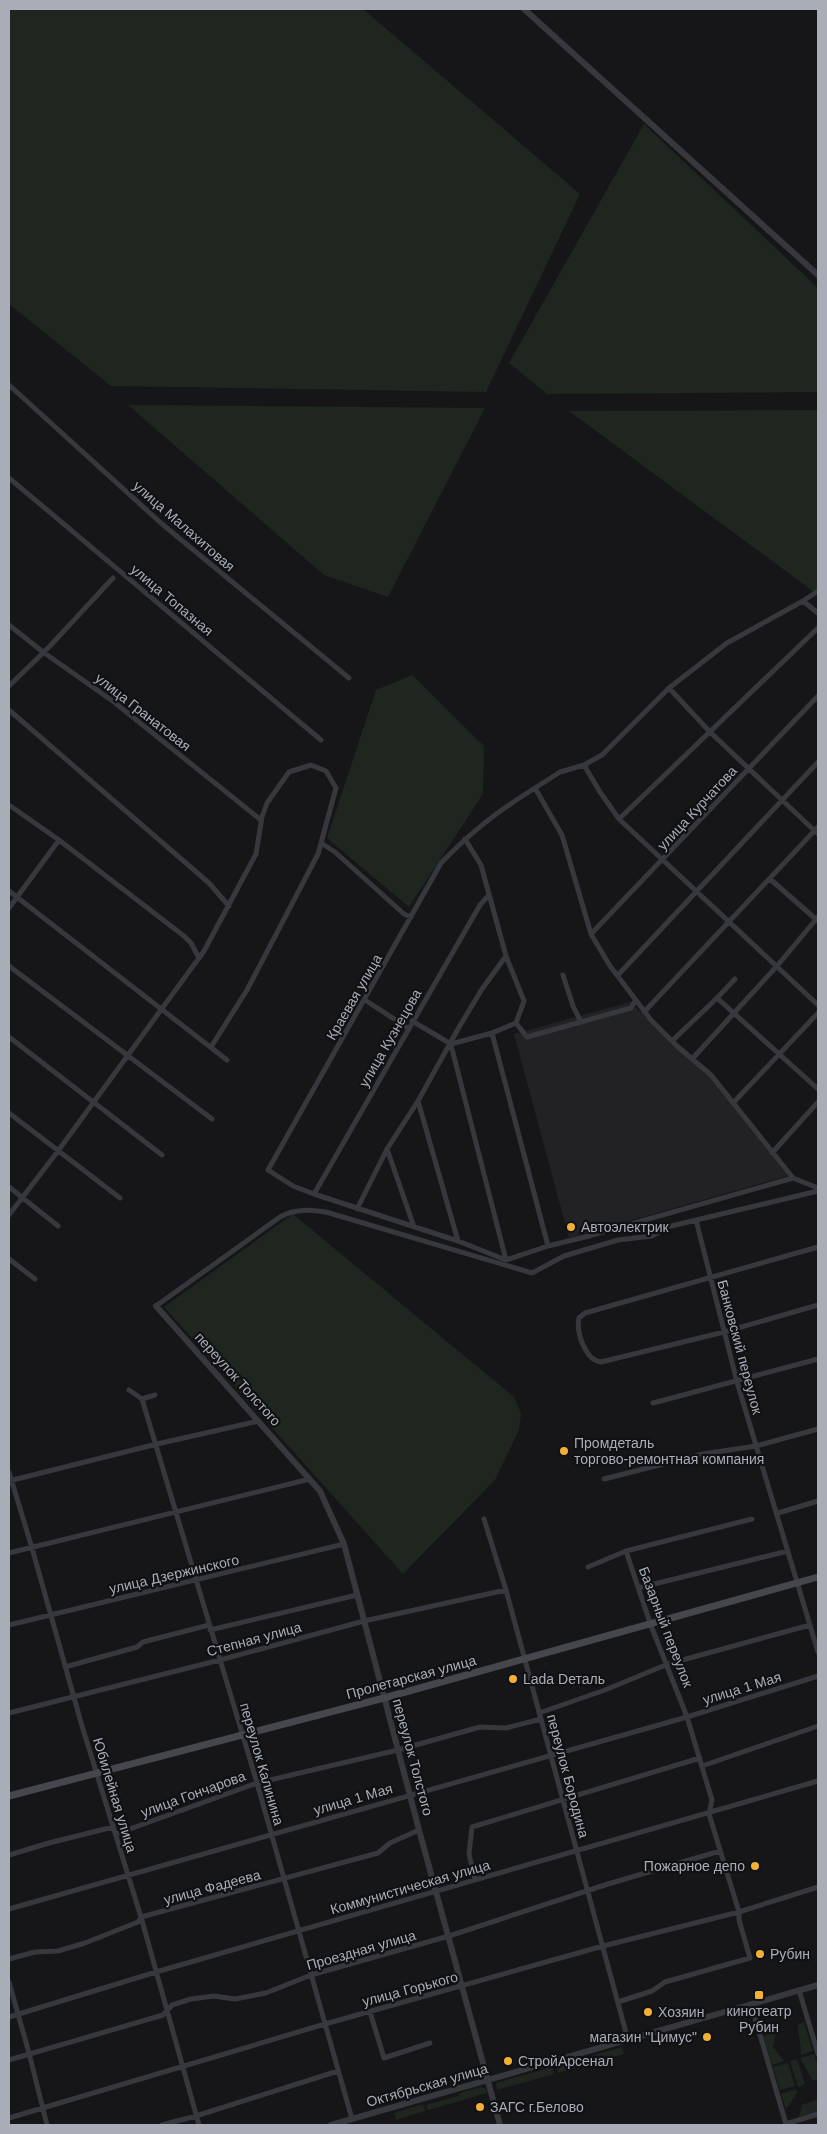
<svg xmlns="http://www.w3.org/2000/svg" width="827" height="2134" viewBox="0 0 827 2134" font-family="Helvetica,sans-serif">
	<rect width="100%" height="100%" fill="#161618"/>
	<path fill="#222225" d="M 630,1002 L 685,1055 L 709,1075 L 788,1176 L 569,1238 L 514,1034 Z"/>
	<path fill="#1e261f" d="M 9,9 L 363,9 L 580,194 L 486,392 L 111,386 L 9,304 Z
		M 644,124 L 818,288 L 818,392 L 547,394 L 509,363 Z
		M 128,405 L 485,408 L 388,597 L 324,575 Z
		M 818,410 L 818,595 L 569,411 Z
		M 412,675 L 484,746 L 483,794 L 409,907 L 327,838 L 376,690 Z
		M 293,1214 L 514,1397 L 521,1414 L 519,1430 L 495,1480 L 403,1574 L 164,1307 Z
		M 804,2022 L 813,2051 L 801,2055 C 801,2043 798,2034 798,2024 Z
		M 776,2032 L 773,2047 L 784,2061 L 772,2065 L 763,2036 Z
		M 622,2047 L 624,2054 L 558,2073 L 556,2066 Z
		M 814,2054 L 818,2066 L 818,2079 L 813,2081 L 800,2058 Z
		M 797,2059 L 805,2084 L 798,2087 L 790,2061 Z
		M 788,2063 L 795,2086 L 780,2090 L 773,2067 Z
		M 552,2067 L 554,2074 L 497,2090 L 496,2083 Z
		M 481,2087 L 486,2089 L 487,2093 L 428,2110 L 426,2105 L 458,2096 L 460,2093 Z
		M 796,2089 L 797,2093 L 786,2109 L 781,2094 Z
		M 816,2100 L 818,2101 L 818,2111 L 799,2117 L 802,2105 Z
		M 423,2104 L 425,2111 L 396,2120 L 394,2113 Z"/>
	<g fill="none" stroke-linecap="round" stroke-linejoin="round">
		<path stroke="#37383d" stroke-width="5" d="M 9,385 L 162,524 L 349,678
			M 9,478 L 321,740
			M 803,601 L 818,591
			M 9,625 L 43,652 L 114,702 L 261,820
			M 9,686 L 49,647 L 113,578
			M 669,688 L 727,643 L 803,601 L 818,613
			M 9,710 L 209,883 L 229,906
			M 584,765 L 602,755 L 669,688 L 710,732 L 818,834
			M 535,788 L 560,772 L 584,765 L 600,792 L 619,819 L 818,1005
			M 9,805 L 59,840 L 184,936 L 191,943 L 199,958
			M 619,819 L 818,628
			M 321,843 L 335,852 L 404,914 L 411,917
			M 770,879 L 818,921
			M 9,891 L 227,1060
			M 9,908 L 59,840
			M 591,934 L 818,696
			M 9,966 L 212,1119
			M 563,975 L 573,1006 L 581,1022
			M 618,975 L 818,762
			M 717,998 L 735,979
			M 365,1000 L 408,1028
			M 644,1012 L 818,827
			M 412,1021 L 451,1044 L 492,1033 L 516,1023 L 524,1001 L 506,956 L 481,865 L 465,839
			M 516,1023 L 527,1037 L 631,1008 L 635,1001
			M 492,1033 L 548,1246
			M 9,1037 L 162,1155
			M 672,1041 L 717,998 L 818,1089
			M 451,1045 L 506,1260
			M 692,1059 L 777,966 L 818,917
			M 418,1101 L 458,1241
			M 733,1103 L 818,1013
			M 9,1113 L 120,1198
			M 387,1149 L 414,1227
			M 772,1153 L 818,1102
			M 793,1178 L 585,1237 L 548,1246 L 506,1260 L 458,1241 L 314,1194 L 293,1186 L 268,1170 L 441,863 C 472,831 498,811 535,788 L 562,835 L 591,934 L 610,966 L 651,1020 L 677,1046 L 711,1075 L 793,1178 L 818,1188
			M 9,1187 L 58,1226
			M 314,1194 L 480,905 L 489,895
			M 357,1209 L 387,1149 L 418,1101 L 458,1029 L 482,989 L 506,956
			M 9,1215 L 58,1151 L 204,951 L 256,854 L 262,817 L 267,803 L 289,772 L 311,765 L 326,771 L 336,788 L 318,854 L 247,990 L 211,1047
			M 696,1220 L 737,1382 L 818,1652
			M 818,1247 L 585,1313 L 579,1318 C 576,1332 585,1360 601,1362 L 724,1332 L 818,1305
			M 9,1259 L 35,1279
			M 156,1306 L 280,1217 C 296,1208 309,1210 326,1212 L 532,1273 L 564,1256 L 618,1240 L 652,1236 L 667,1227 L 818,1191
			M 129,1390 L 142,1399
			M 155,1395 L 142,1399 L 257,1783 L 352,2119
			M 653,1403 L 818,1359
			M 9,1472 L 32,1548 L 82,1726 L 141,1917 L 199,2125
			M 604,1479 L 703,1454 L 756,1446 L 818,1429
			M 9,1481 L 157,1444 L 259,1421
			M 778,1513 L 818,1501
			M 484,1519 L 506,1590 L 628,2040
			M 9,1553 L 310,1479
			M 588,1567 L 626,1551 L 752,1519
			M 638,1588 L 788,1551
			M 9,1625 L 344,1544
			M 210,1630 L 357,1595
			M 65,1667 L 137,1647 L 143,1642 L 209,1625
			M 9,1713 L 220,1660 L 364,1621 L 506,1590
			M 539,1713 L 605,1690 L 668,1664 L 810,1625
			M 702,1766 L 818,1726
			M 116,1834 L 257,1783 L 398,1750 L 480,1727 L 506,1728 L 541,1719
			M 9,1855 L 49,1843 L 113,1827
			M 475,1880 L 469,1854 L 472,1827 L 700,1758
			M 9,1909 L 687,1717 L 818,1676
			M 9,1959 L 35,1952 L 58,1951 L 85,1943 L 138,1922 L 141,1917 L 378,1853 L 390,1843 L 419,1830
			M 9,1982 L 29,2053 L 47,2125
			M 799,1990 L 818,2054
			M 618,2002 L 652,1991 L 665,1982 L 750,1958 L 739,1920 L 739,1912 L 709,1814 L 712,1800 L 687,1717 L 650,1623 L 626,1551
			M 751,2004 L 786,2124 L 818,2114
			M 370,2012 L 384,2058 L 430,2043
			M 9,2017 L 156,1972 L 818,1781
			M 9,2060 L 163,2015 L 172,2005 L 191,1999 L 214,1996 L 235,1999 L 266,1993 L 311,1975 L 449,1936 L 608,1884 L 720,1851
			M 9,2118 L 325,2024 L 603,1946 L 739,1912 L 818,1887
			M 162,2125 L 196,2116 L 338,2071"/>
		<path stroke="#37383d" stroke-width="6" d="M 524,9 L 818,275
			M 156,1306 L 320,1491 L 344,1544 L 419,1830 L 500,2125
			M 331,2125 L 818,1985"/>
		<path stroke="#45474d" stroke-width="7" d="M 9,1796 L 384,1698 L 818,1577"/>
	</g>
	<g fill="#f2b134" stroke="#111113" stroke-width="2">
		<circle cx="571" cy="1227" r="5"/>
		<circle cx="564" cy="1451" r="5"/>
		<circle cx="513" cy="1679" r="5"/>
		<circle cx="755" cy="1866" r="5"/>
		<circle cx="760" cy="1954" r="5"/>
		<rect x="754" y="1990" width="10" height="10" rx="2.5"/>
		<circle cx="648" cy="2012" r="5"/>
		<circle cx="707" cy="2037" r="5"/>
		<circle cx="508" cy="2061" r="5"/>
		<circle cx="480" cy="2107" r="5"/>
	</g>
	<g text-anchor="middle" stroke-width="4.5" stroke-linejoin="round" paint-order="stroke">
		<g font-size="14" fill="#a8adb8" stroke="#111113">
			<text transform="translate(184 526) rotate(41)" y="5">улица Малахитовая</text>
			<text transform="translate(172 600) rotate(40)" y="5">улица Топазная</text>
			<text transform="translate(143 712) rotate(38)" y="5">улица Гранатовая</text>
			<text transform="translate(697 808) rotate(-47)" y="5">улица Курчатова</text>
			<text transform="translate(354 997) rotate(-60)" y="5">Краевая улица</text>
			<text transform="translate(390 1038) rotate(-60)" y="5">улица Кузнецова</text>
			<text transform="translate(740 1347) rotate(75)" y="5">Банковский переулок</text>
			<text transform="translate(238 1379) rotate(48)" y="5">переулок Толстого</text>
			<text transform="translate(174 1574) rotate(-13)" y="5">улица Дзержинского</text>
			<text transform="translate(666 1627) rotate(69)" y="5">Базарный переулок</text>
			<text transform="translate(254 1639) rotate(-15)" y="5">Степная улица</text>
			<text transform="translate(411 1677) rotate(-15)" y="5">Пролетарская улица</text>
			<text transform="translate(742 1688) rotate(-17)" y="5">улица 1 Мая</text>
			<text transform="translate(413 1757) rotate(75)" y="5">переулок Толстого</text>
			<text transform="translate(262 1764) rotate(74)" y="5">переулок Калинина</text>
			<text transform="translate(568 1776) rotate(75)" y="5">переулок Бородина</text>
			<text transform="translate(193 1794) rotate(-20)" y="5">улица Гончарова</text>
			<text transform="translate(115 1795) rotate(73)" y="5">Юбилейная улица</text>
			<text transform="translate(353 1799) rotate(-16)" y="5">улица 1 Мая</text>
			<text transform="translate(212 1887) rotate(-15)" y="5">улица Фадеева</text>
			<text transform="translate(410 1887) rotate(-16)" y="5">Коммунистическая улица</text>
			<text transform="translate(361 1950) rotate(-16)" y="5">Проездная улица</text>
			<text transform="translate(410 1989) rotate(-15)" y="5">улица Горького</text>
			<text transform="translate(427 2085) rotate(-16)" y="5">Октябрьская улица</text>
		</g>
		<g font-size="14" fill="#a8adb8" stroke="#111113" text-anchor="start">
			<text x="581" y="1232">Автоэлектрик</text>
			<text x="574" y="1448">Промдеталь<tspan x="574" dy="16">торгово-ремонтная компания</tspan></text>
			<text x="523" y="1684">Lada Dеталь</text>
			<text x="745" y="1871" text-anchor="end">Пожарное депо</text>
			<text x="770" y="1959">Рубин</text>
			<text x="759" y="2016" text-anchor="middle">кинотеатр<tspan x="759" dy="16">Рубин</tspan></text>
			<text x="658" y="2017">Хозяин</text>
			<text x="697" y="2042" text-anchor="end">магазин "Цимус"</text>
			<text x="518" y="2066">СтройАрсенал</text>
			<text x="490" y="2112">ЗАГС г.Белово</text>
		</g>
	</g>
	<rect width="827" height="2134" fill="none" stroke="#a8adb8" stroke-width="20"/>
</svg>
